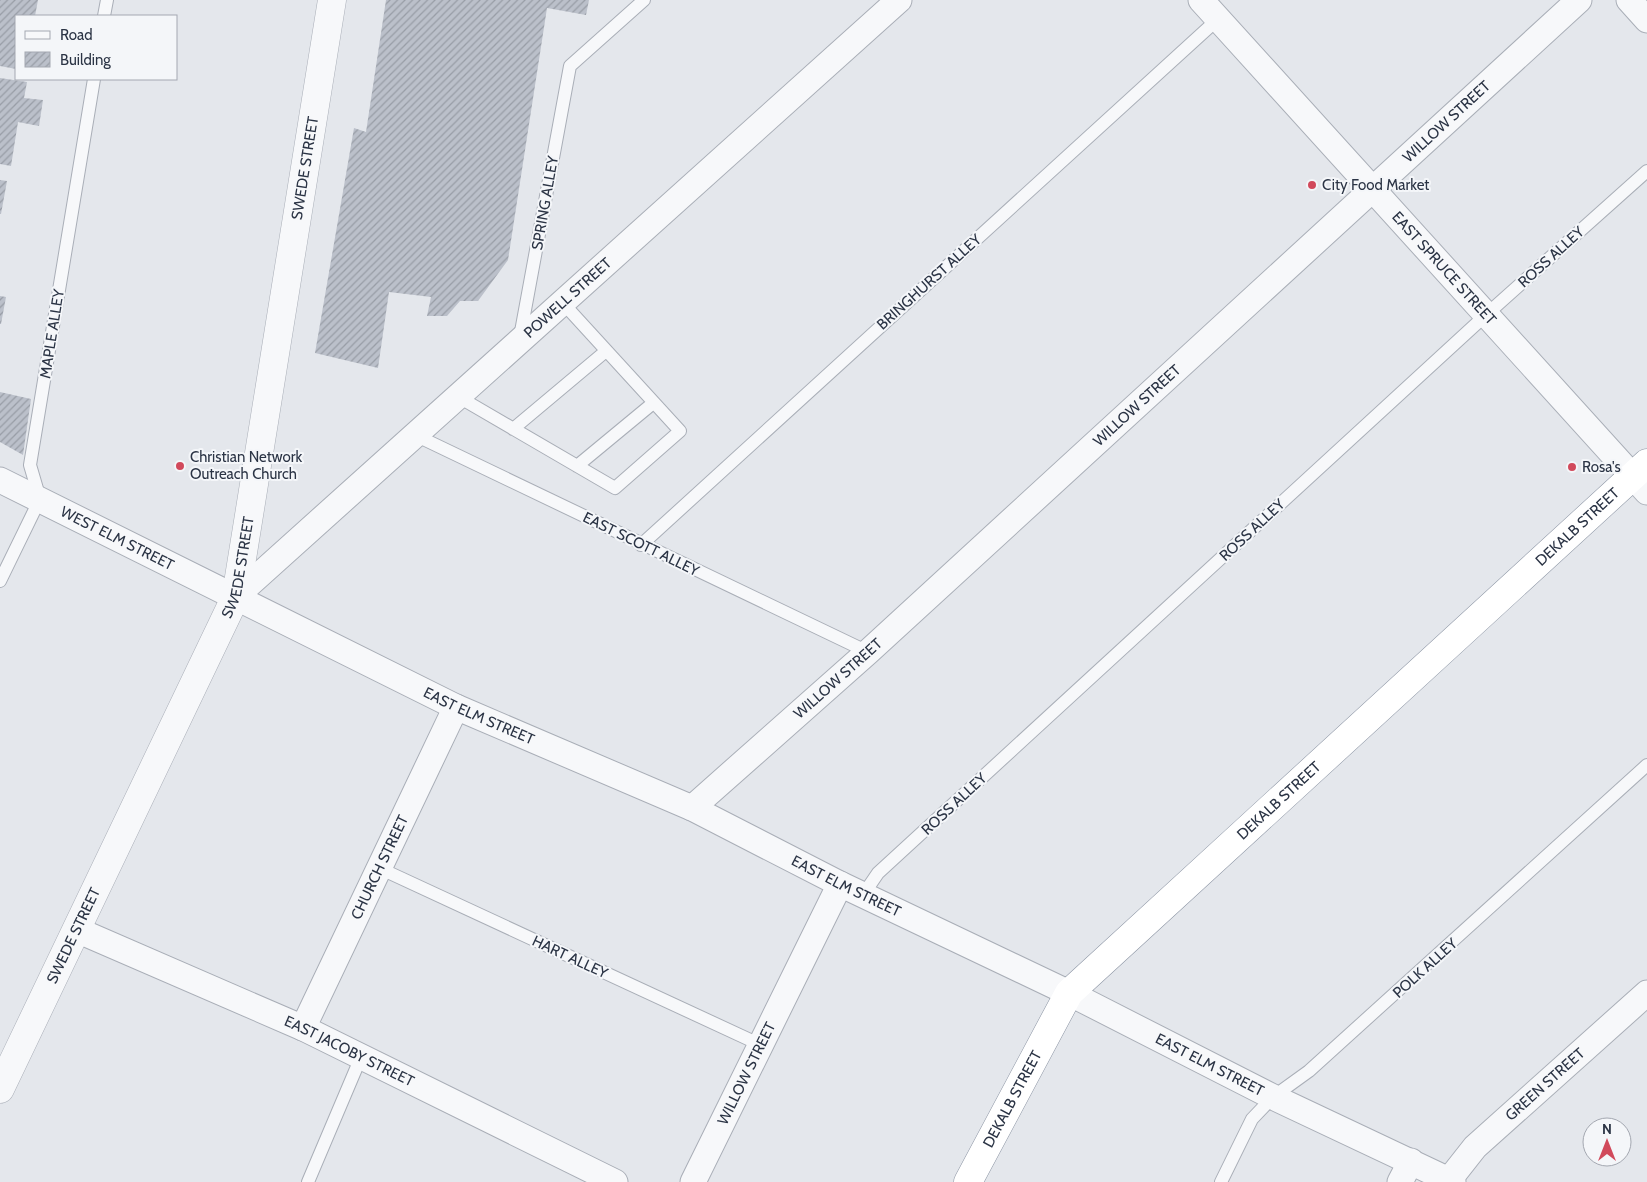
<svg xmlns="http://www.w3.org/2000/svg" width="1647" height="1182" viewBox="0 0 1647 1182" font-family="Cabin,sans-serif">
	<defs>
		<pattern id="building-hatch" width="6" height="6" patternUnits="userSpaceOnUse" patternTransform="scale(1.25)"><rect width="6" height="6" fill="#bbc0ca"/><path d="M-1 1l2-2M0 6l6-6M5 7l2-2" fill="none" stroke="#989da6"/></pattern>
	</defs>
	<rect width="100%" height="100%" fill="#e4e7ec"/>
	<path fill="url(#building-hatch)" d="M 0,0 L 38,0 L 35,16 L 16,16 L 16,69 L 0,66 Z
		M 386,0 L 589,0 L 586,15 L 547,8 L 508,260 L 478,301 L 460,301 L 447,316 L 427,316 L 431,297 L 389,292 L 378,368 L 315,353 L 354,128 L 366,132 Z
		M 0,78 L 27,82 L 24,98 L 43,100 L 39,126 L 18,122 L 11,166 L 0,164 Z
		M 0,180 L 7,181 L 1,214 L 0,214 Z
		M 0,296 L 6,297 L 1,324 L 0,324 Z
		M 0,392 L 31,399 L 23,455 L 0,442 Z"/>
	<g fill="none" stroke-linecap="round" stroke-linejoin="round">
		<defs>
			<path id="service" d="M 104,16 L 107,0
				M 520,337 L 570,66 L 644,0
				M 457,396 L 615,488 L 680,431 L 562,302
				M 513,429 L 606,351
				M 415,435 L 868,652
				M 577,466 L 652,404
				M 641,545 L 1218,19
				M 0,581 L 40,499 L 30,465 L 94,79
				M 379,868 L 761,1045
				M 863,895 L 878,873 L 1487,314 L 1647,171
				M 308,1182 L 361,1057
				M 1221,1182 L 1252,1119 L 1273,1097 L 1309,1071 L 1647,765"/>
			<g id="minor">
				<path id="s1" d="M 1201,0 L 1647,492"/>
				<path d="M 1629,0 L 1647,20"/>
				<path id="s2" d="M 0,480 L 456,707 L 692,808 L 840,884 L 1069,993 L 1273,1097 L 1453,1182"/>
				<path id="s3" d="M 236,596 L 899,0"/>
				<path id="s4" d="M 692,808 L 868,652 L 1579,0"/>
				<path id="s5" d="M 77,930 L 303,1028 L 615,1182"/>
				<path id="s6" d="M 303,1028 L 456,707"/>
				<path id="s7" d="M 1449,1180 L 1475,1147 L 1647,993"/>
				<path id="s8" d="M 693,1182 L 840,884"/>
				<path d="M 1400,1182 L 1411,1161"/>
			</g>
			<g id="tertiary">
				<path id="s9" d="M 0,1089 L 236,596 L 332,0"/>
			</g>
			<g id="trunk">
				<path id="s10" d="M 968,1182 L 1069,993 L 1647,463"/>
			</g>
		</defs>
		<use href="#service" stroke="#a9aeb7" stroke-width="14"/>
		<use href="#minor" stroke="#a9aeb7" stroke-width="27"/>
		<use href="#tertiary" stroke="#a9aeb7" stroke-width="29"/>
		<use href="#trunk" stroke="#8b94a3" stroke-width="29"/>
		<use href="#service" stroke="#f7f8fa" stroke-width="12"/>
		<use href="#minor" stroke="#f7f8fa" stroke-width="25"/>
		<use href="#tertiary" stroke="#f7f8fa" stroke-width="28"/>
		<use href="#trunk" stroke="#fff" stroke-width="28"/>
	</g>
	<g fill="#d1495b" stroke="#f4f6f9" stroke-width="2">
		<circle cx="1312" cy="185" r="5"/>
		<circle cx="180" cy="466" r="5"/>
		<circle cx="1572" cy="467" r="5"/>
	</g>
	<g text-anchor="middle" stroke-width="4" stroke-linejoin="round" paint-order="stroke">
		<g font-size="15" fill="#2b3445" stroke="#f4f6f9">
			<text dy="5" stroke="none"><textPath href="#s4" startOffset="1020">WILLOW STREET</textPath></text>
			<text dy="5" stroke="none"><textPath href="#s9" startOffset="980">SWEDE STREET</textPath></text>
			<text transform="translate(545 203) rotate(-80)" y="5">SPRING ALLEY</text>
			<text transform="translate(1551 257) rotate(-42)" y="5">ROSS ALLEY</text>
			<text dy="5" stroke="none"><textPath href="#s1" startOffset="362">EAST SPRUCE STREET</textPath></text>
			<text transform="translate(929 282) rotate(-42)" y="5">BRINGHURST ALLEY</text>
			<text dy="5" stroke="none"><textPath href="#s3" startOffset="446">POWELL STREET</textPath></text>
			<text transform="translate(52 334) rotate(-81)" y="5">MAPLE ALLEY</text>
			<text dy="5" stroke="none"><textPath href="#s4" startOffset="600">WILLOW STREET</textPath></text>
			<text dy="5" stroke="none"><textPath href="#s10" startOffset="904">DEKALB STREET</textPath></text>
			<text transform="translate(1252 530) rotate(-43)" y="5">ROSS ALLEY</text>
			<text dy="5" stroke="none"><textPath href="#s2" startOffset="131">WEST ELM STREET</textPath></text>
			<text transform="translate(641 544) rotate(26)" y="5">EAST SCOTT ALLEY</text>
			<text dy="5" stroke="none"><textPath href="#s9" startOffset="575">SWEDE STREET</textPath></text>
			<text dy="5" stroke="none"><textPath href="#s4" startOffset="195">WILLOW STREET</textPath></text>
			<text dy="5" stroke="none"><textPath href="#s2" startOffset="534">EAST ELM STREET</textPath></text>
			<text dy="5" stroke="none"><textPath href="#s10" startOffset="499">DEKALB STREET</textPath></text>
			<text transform="translate(954 804) rotate(-43)" y="5">ROSS ALLEY</text>
			<text dy="5" stroke="none"><textPath href="#s6" startOffset="178">CHURCH STREET</textPath></text>
			<text dy="5" stroke="none"><textPath href="#s2" startOffset="939">EAST ELM STREET</textPath></text>
			<text dy="5" stroke="none"><textPath href="#s9" startOffset="170">SWEDE STREET</textPath></text>
			<text transform="translate(570 957) rotate(25)" y="5">HART ALLEY</text>
			<text transform="translate(1425 968) rotate(-42)" y="5">POLK ALLEY</text>
			<text dy="5" stroke="none"><textPath href="#s5" startOffset="298">EAST JACOBY STREET</textPath></text>
			<text dy="5" stroke="none"><textPath href="#s2" startOffset="1344">EAST ELM STREET</textPath></text>
			<text dy="5" stroke="none"><textPath href="#s8" startOffset="121">WILLOW STREET</textPath></text>
			<text dy="5" stroke="none"><textPath href="#s7" startOffset="136">GREEN STREET</textPath></text>
			<text dy="5" stroke="none"><textPath href="#s10" startOffset="94">DEKALB STREET</textPath></text>
		</g>
		<g font-size="15" fill="#2b3445" stroke="#f4f6f9" text-anchor="start">
			<text x="1322" y="190">City Food Market</text>
			<text x="190" y="462">Christian Network<tspan x="190" dy="17">Outreach Church</tspan></text>
			<text x="1582" y="472">Rosa's</text>
		</g>
	</g>
	<rect x="15" y="15" width="162" height="65" fill="#f4f6f9" stroke="#a4a8b1"/>
	<rect x="25" y="31" width="25" height="8" fill="#f7f8fa" stroke="#a4a8b1"/>
	<text x="60" y="40" font-size="15" fill="#2b3445">Road</text>
	<rect x="25" y="52" width="25" height="15" fill="url(#building-hatch)" stroke="#a4a8b1"/>
	<text x="60" y="65" font-size="15" fill="#2b3445">Building</text>
	<g transform="translate(1607 1142)"><circle r="24" fill="#f4f6f9" stroke="#a4a8b1"/>
	<path d="M0-4L9 19L0 12L-9 19Z" fill="#d1495b"/>
	<text y="-8" font-size="14" font-weight="bold" text-anchor="middle" fill="#2b3445">N</text>
	</g>
</svg>
